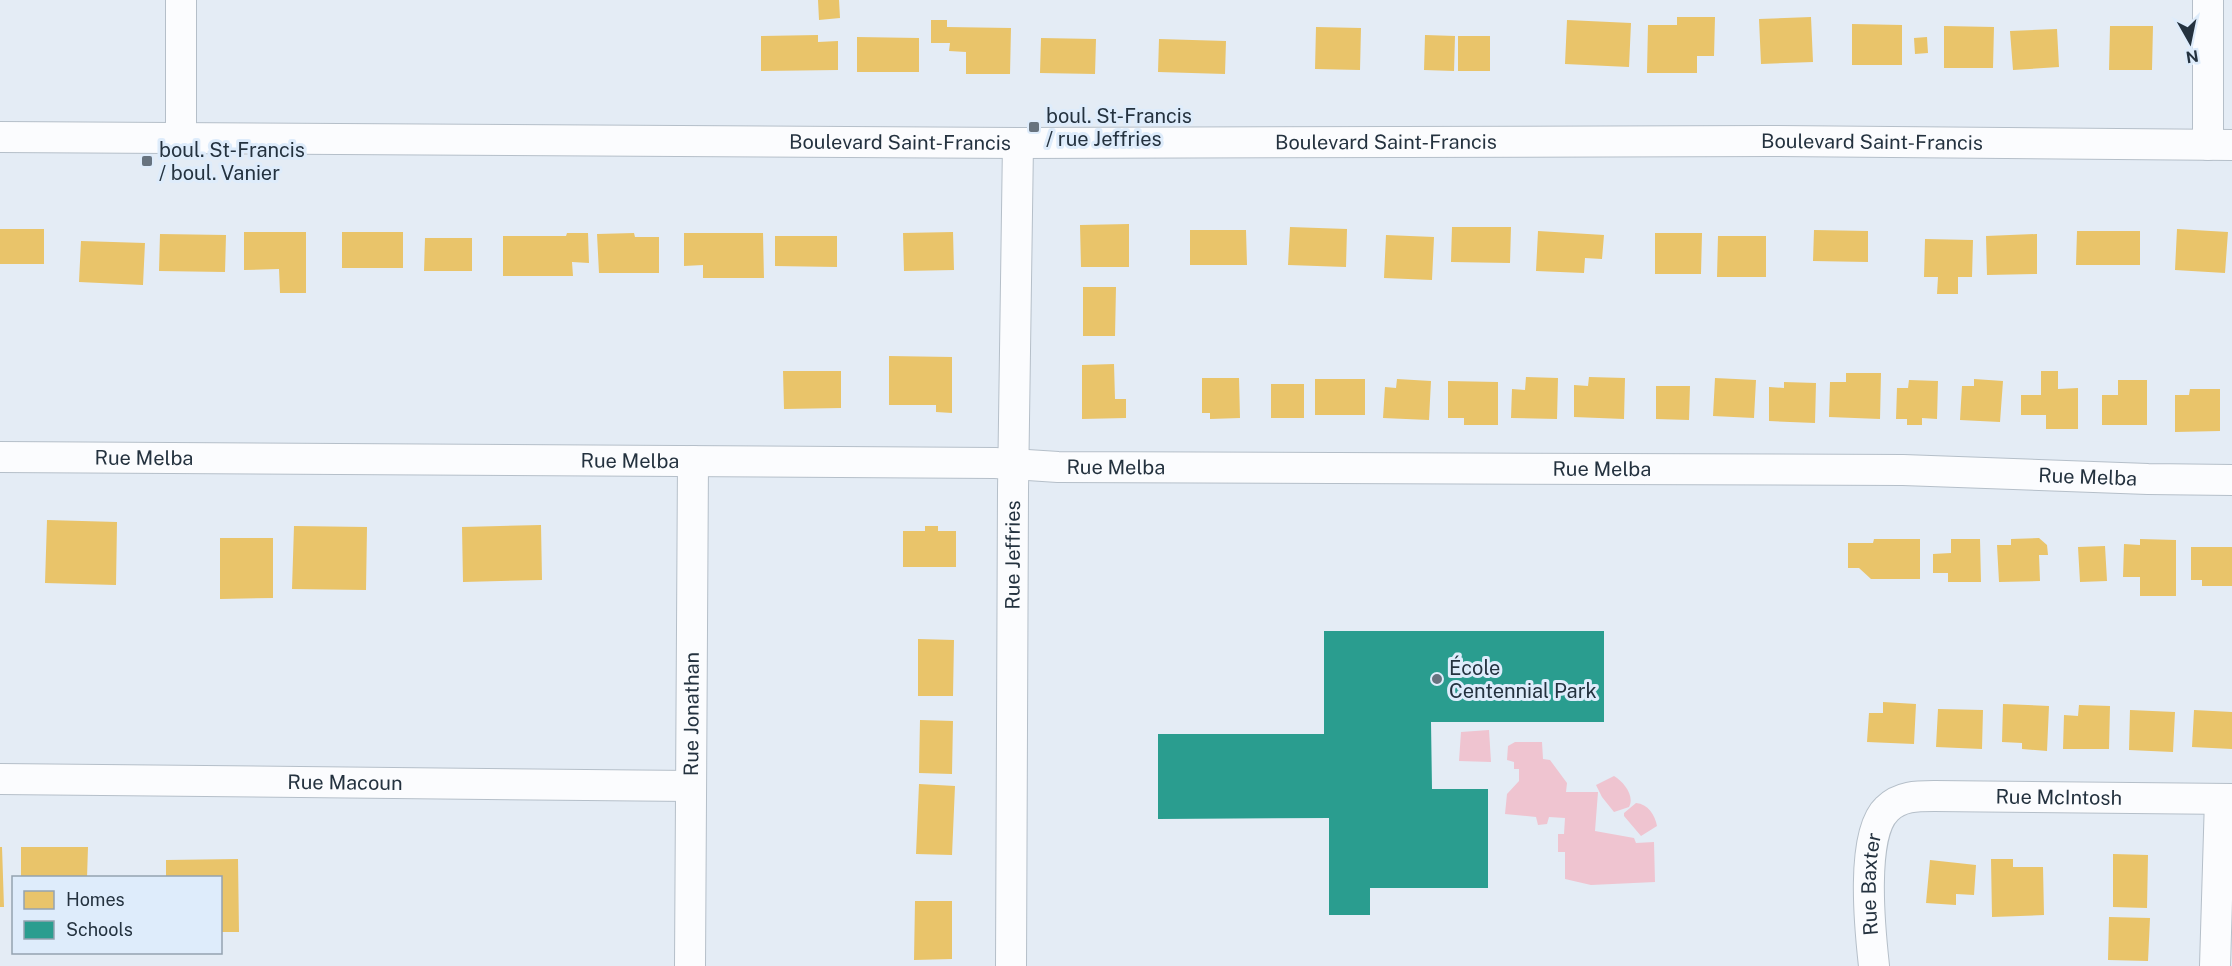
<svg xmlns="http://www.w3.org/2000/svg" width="2232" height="966" viewBox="0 0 2232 966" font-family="'Public Sans',sans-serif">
	<rect width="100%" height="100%" fill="#e4ecf5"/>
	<path fill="#efc4d0" d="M 1489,730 L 1491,762 L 1459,761 L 1461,732 Z
		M 1515,742 L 1542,742 L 1543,759 L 1550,760 L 1567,783 L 1566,792 L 1598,792 L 1595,831 L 1634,838 L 1636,843 L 1654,842 L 1655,882 L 1591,885 L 1565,879 L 1565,852 L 1558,852 L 1558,834 L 1564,834 L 1565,818 L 1549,817 L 1547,824 L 1538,825 L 1536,817 L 1505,814 L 1507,794 L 1519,781 L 1519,769 L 1514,769 L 1514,762 L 1507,760 L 1508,746 Z
		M 1614,776 C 1624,782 1635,796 1629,807 L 1614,812 L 1602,797 L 1596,785 Z
		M 1636,803 C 1648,804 1655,815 1657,826 L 1641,836 L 1624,816 L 1624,813 Z"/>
	<path fill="#e9c46a" d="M 818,0 L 839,0 L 840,18 L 819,20 Z
		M 1677,17 L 1715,17 L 1714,56 L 1697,56 L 1697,73 L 1647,73 L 1648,25 L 1677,25 Z
		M 1811,17 L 1813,62 L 1761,64 L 1759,19 Z
		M 931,20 L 947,20 L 947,27 L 1011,28 L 1010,74 L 966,74 L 966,52 L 949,51 L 950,43 L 931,43 Z
		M 1567,20 L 1631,23 L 1629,67 L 1565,64 Z
		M 1852,24 L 1902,25 L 1902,65 L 1852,65 Z
		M 1944,26 L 1994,27 L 1993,68 L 1944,68 Z
		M 2110,26 L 2153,26 L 2152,70 L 2109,70 Z
		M 1316,27 L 1361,28 L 1360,70 L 1315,69 Z
		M 2057,29 L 2059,67 L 2013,70 L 2010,31 Z
		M 818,35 L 818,42 L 838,41 L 838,70 L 761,71 L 761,36 Z
		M 1425,35 L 1455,36 L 1454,71 L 1424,70 Z
		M 1458,36 L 1490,36 L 1490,71 L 1458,71 Z
		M 857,37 L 919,38 L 919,72 L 857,72 Z
		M 1927,37 L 1928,53 L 1915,54 L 1914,38 Z
		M 1041,38 L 1096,39 L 1095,74 L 1040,73 Z
		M 1159,39 L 1226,41 L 1225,74 L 1158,72 Z
		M 1129,224 L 1129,267 L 1081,267 L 1080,225 Z
		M 1290,227 L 1347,229 L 1346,267 L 1288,265 Z
		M 1452,227 L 1511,227 L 1510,263 L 1451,262 Z
		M 0,229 L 44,229 L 44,264 L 0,264 Z
		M 2177,229 L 2228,232 L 2225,273 L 2175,270 Z
		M 1190,230 L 1246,230 L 1247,265 L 1190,265 Z
		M 1814,230 L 1868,231 L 1868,262 L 1813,261 Z
		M 1538,231 L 1604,235 L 1602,259 L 1585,258 L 1584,273 L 1536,271 Z
		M 2077,231 L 2140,231 L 2140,265 L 2076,265 Z
		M 244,232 L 306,232 L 306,293 L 280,293 L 279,269 L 244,270 Z
		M 342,232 L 403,232 L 403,268 L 342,268 Z
		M 953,232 L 954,270 L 904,271 L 903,233 Z
		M 567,233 L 588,233 L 589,263 L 572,262 L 573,276 L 503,276 L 503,236 L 566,236 Z
		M 634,233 L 635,237 L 659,237 L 659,273 L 599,273 L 597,234 Z
		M 684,233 L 763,233 L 764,278 L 703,278 L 703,265 L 684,266 Z
		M 1655,233 L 1702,233 L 1701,274 L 1655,274 Z
		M 160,234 L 226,235 L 225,272 L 159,271 Z
		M 2037,234 L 2037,274 L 1987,275 L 1986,236 Z
		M 1386,235 L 1434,237 L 1432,280 L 1384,278 Z
		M 775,236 L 837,236 L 837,267 L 775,266 Z
		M 1718,236 L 1766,236 L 1766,277 L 1717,277 Z
		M 425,238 L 472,238 L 472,271 L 424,271 Z
		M 1925,239 L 1973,240 L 1972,277 L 1958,277 L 1958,294 L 1937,294 L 1938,277 L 1924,277 Z
		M 81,241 L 145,243 L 143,285 L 79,282 Z
		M 1083,287 L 1116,287 L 1115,336 L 1083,336 Z
		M 889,356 L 952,357 L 952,413 L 936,412 L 936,405 L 889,405 Z
		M 1114,364 L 1115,399 L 1126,399 L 1126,418 L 1082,419 L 1082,365 Z
		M 783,371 L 841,371 L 841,408 L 784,409 Z
		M 2041,371 L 2058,371 L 2058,389 L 2078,388 L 2078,429 L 2046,429 L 2046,415 L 2021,415 L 2021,395 L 2041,395 Z
		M 1846,373 L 1881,373 L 1880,419 L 1829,417 L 1830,382 L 1846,382 Z
		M 1526,377 L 1558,378 L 1557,419 L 1511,418 L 1512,389 L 1525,390 Z
		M 1589,377 L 1625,378 L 1624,419 L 1574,417 L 1574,385 L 1588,386 Z
		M 1202,378 L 1239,378 L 1240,418 L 1210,419 L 1210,413 L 1202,413 Z
		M 1715,378 L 1756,380 L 1754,418 L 1713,416 Z
		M 1315,379 L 1365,379 L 1365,415 L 1315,415 Z
		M 1397,379 L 1431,381 L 1429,420 L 1383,418 L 1385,387 L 1396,388 Z
		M 1974,379 L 2003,381 L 2000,422 L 1960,420 L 1962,386 L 1974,386 Z
		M 1909,380 L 1938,381 L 1937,419 L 1922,418 L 1922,425 L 1907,425 L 1907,419 L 1896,419 L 1897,388 L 1908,388 Z
		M 2118,380 L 2147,380 L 2147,425 L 2102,425 L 2102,395 L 2118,395 Z
		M 1448,381 L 1498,382 L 1498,425 L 1464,425 L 1464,418 L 1448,418 Z
		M 1784,382 L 1816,383 L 1815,423 L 1769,421 L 1769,387 L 1784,388 Z
		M 1271,384 L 1304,384 L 1304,418 L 1271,418 Z
		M 1656,386 L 1690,386 L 1689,420 L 1656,419 Z
		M 2190,389 L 2220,389 L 2220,431 L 2175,432 L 2175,395 L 2189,395 Z
		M 47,520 L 117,522 L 116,585 L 45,583 Z
		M 541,525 L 542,580 L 463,582 L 462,527 Z
		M 294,526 L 367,527 L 366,590 L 292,589 Z
		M 925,526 L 938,526 L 938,531 L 956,531 L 956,567 L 903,567 L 903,531 L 925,531 Z
		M 220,538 L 273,538 L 273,598 L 220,599 Z
		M 2039,538 L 2047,545 L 2048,555 L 2039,555 L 2040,581 L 1999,582 L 1997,545 L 2011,545 L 2011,539 Z
		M 1874,539 L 1920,539 L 1920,579 L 1871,579 L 1859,568 L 1848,568 L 1848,543 L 1873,543 Z
		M 1951,539 L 1980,539 L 1981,582 L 1948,582 L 1948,573 L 1933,573 L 1933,554 L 1951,553 Z
		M 2140,539 L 2176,540 L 2176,596 L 2140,596 L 2140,577 L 2123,577 L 2124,544 L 2140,545 Z
		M 2105,546 L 2107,581 L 2080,582 L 2078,547 Z
		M 2191,547 L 2232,547 L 2232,586 L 2202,586 L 2202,580 L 2191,580 Z
		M 918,639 L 954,640 L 953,696 L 918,696 Z
		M 1883,702 L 1916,704 L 1914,744 L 1867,742 L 1869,713 L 1883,713 Z
		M 2003,704 L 2049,706 L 2047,751 L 2022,749 L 2022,743 L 2002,742 Z
		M 2079,705 L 2110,706 L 2109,749 L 2063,749 L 2064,715 L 2078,716 Z
		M 1938,709 L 1983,710 L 1982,749 L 1936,747 Z
		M 2130,710 L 2175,712 L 2173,752 L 2129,750 Z
		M 2194,710 L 2232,712 L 2232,749 L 2192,747 Z
		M 920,720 L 953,721 L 952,774 L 919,773 Z
		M 919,784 L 955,786 L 952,855 L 916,854 Z
		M 0,847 L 2,847 L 4,907 L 0,907 Z
		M 21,847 L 88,847 L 87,878 L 21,878 Z
		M 2113,854 L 2148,855 L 2147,908 L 2113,907 Z
		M 238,859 L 239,932 L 220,932 L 220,878 L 166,878 L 166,860 Z
		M 1991,859 L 2013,859 L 2013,867 L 2043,867 L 2044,915 L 1992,917 Z
		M 1930,860 L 1976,865 L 1974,895 L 1956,894 L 1956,905 L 1926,903 Z
		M 915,901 L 952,901 L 952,959 L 914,960 Z
		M 2109,917 L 2150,918 L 2148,961 L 2108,960 Z"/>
	<path fill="#2a9d8f" d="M 1324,631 L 1604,631 L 1604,722 L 1431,722 L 1432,789 L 1488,789 L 1488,888 L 1370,888 L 1370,915 L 1329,915 L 1329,818 L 1158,819 L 1158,734 L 1324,734 Z"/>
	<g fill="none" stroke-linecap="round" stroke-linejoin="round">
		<defs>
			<g id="minor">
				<path d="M 181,0 L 181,138"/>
				<path id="s1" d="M 0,137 L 1018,143 L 1771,141 L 2232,145"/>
				<path d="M 2208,145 L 2208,0"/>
				<path id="s2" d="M 0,457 L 995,463 L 1058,467 L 1903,470 L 2148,479 L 2232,480"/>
				<path id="s3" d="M 0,779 L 690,786"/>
				<path id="s4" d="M 690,966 L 693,461"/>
				<path id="s5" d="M 1011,966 L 1013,490 L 1018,143"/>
				<path id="s6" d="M 1874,966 C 1870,930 1860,834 1887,809 C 1900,796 1917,796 1934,796 L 2232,799"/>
				<path d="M 2215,966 L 2220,799"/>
			</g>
		</defs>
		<use href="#minor" stroke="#b5bfc9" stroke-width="32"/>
		<use href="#minor" stroke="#fbfcfe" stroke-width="30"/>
	</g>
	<g fill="#67737f" stroke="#deecfb" stroke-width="2">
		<rect x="1028" y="121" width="12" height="12" rx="3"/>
		<rect x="141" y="155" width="12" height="12" rx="3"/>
		<circle cx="1437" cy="679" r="6"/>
	</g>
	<g text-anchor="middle" stroke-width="6" stroke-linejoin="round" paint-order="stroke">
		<g font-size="20" fill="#24323f" stroke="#deecfb" text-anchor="start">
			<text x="1046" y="123">boul. St-Francis<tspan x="1046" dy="23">/ rue Jeffries</tspan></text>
			<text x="159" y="157">boul. St-Francis<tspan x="159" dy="23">/ boul. Vanier</tspan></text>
			<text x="1449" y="675">École<tspan x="1449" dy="23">Centennial Park</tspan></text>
		</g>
		<g font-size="20" fill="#24323f" stroke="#deecfb">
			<text dy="7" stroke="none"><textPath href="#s1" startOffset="1386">Boulevard Saint-Francis</textPath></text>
			<text dy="7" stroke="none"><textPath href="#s1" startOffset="900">Boulevard Saint-Francis</textPath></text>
			<text dy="7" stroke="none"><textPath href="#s1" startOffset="1872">Boulevard Saint-Francis</textPath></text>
			<text dy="7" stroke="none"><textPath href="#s2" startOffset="144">Rue Melba</textPath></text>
			<text dy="7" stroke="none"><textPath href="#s2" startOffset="630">Rue Melba</textPath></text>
			<text dy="7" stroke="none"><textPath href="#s2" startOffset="1116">Rue Melba</textPath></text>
			<text dy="7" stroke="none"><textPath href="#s2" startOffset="1602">Rue Melba</textPath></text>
			<text dy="7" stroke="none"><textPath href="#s2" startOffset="2088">Rue Melba</textPath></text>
			<text dy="7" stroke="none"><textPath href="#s5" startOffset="411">Rue Jeffries</textPath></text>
			<text dy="7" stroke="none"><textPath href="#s4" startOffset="252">Rue Jonathan</textPath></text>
			<text dy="7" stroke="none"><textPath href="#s3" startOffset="345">Rue Macoun</textPath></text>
			<text dy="7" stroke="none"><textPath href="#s6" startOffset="336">Rue McIntosh</textPath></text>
			<text dy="7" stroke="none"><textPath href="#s6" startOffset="82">Rue Baxter</textPath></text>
		</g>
	</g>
	<rect x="12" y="876" width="210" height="78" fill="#deecfb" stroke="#94a2b0" stroke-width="1.5"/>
	<rect x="24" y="891" width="30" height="18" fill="#e9c46a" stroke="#94a2b0" stroke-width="1.5"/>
	<text x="66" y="906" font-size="18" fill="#24323f">Homes</text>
	<rect x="24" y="921" width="30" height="18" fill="#2a9d8f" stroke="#94a2b0" stroke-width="1.5"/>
	<text x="66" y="936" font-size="18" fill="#24323f">Schools</text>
	<g transform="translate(2190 42) rotate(171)" stroke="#deecfb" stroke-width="4.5" paint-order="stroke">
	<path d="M0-4.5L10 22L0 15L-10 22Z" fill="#24323f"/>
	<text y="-9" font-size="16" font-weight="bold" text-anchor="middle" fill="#24323f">N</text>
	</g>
</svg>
